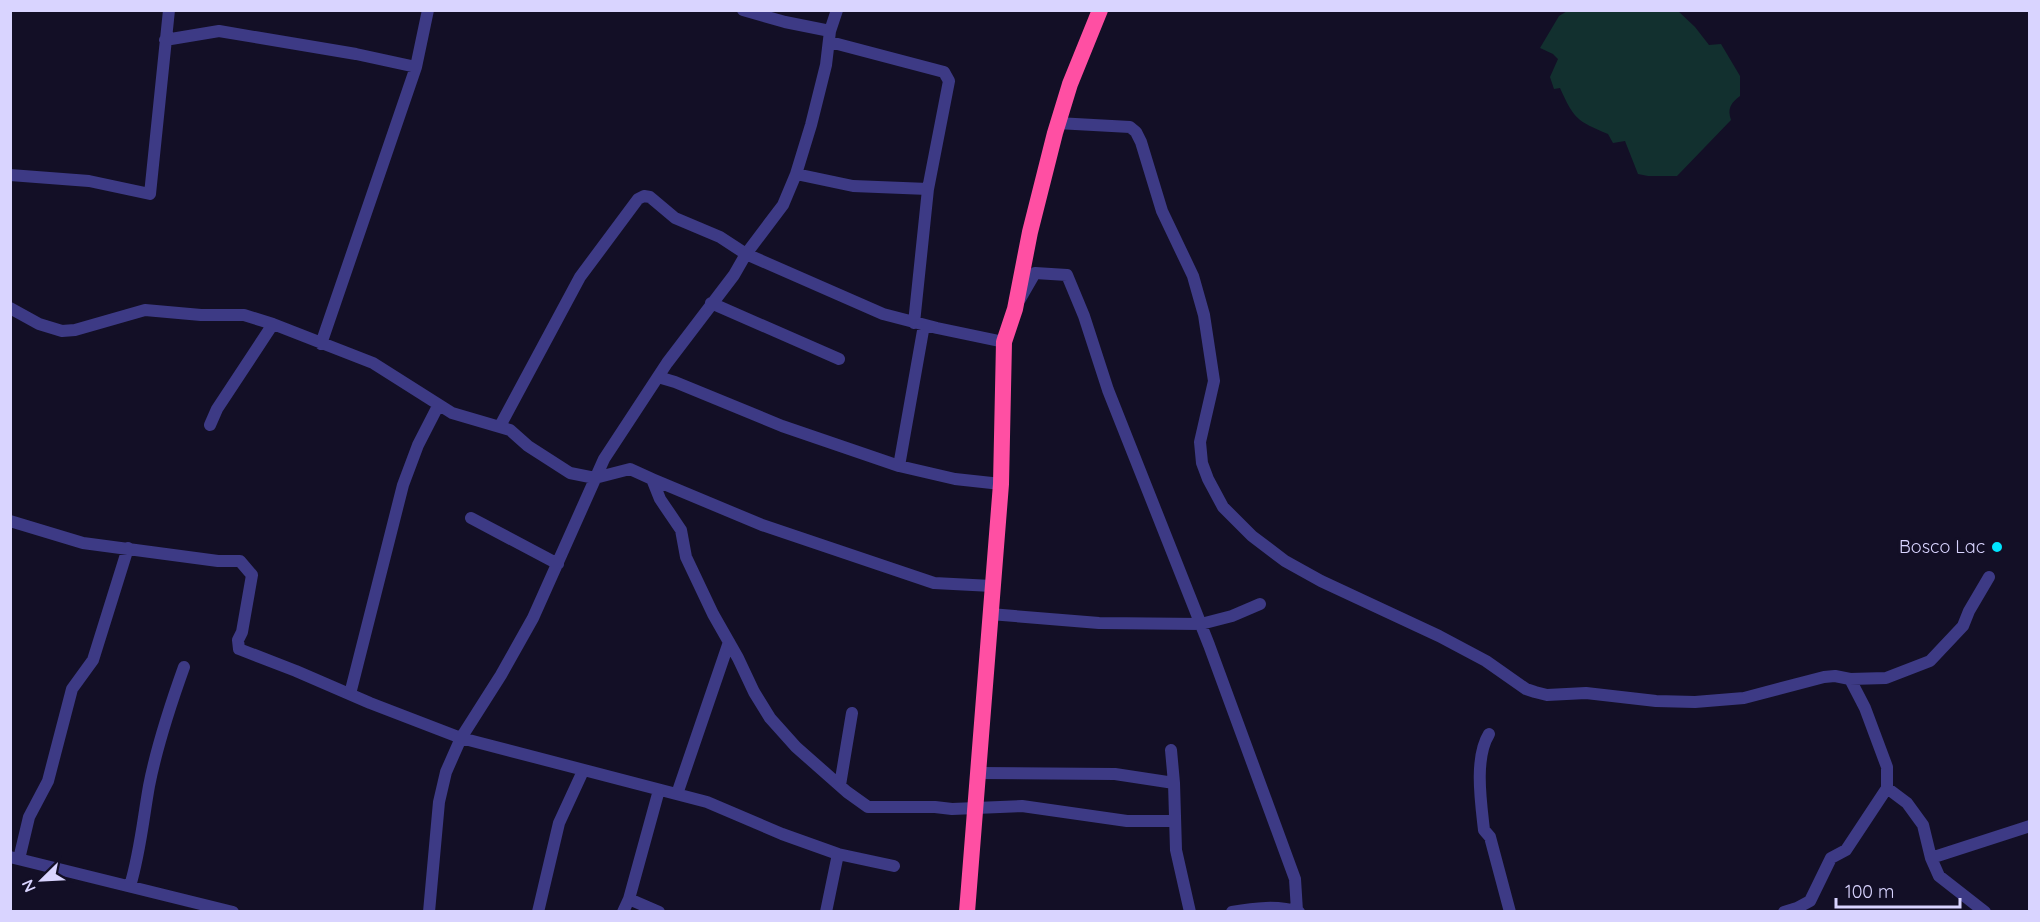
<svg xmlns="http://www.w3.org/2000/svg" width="2040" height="922" viewBox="0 0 2040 922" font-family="Quicksand,sans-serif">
	<rect width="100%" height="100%" fill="#130f26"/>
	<path fill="#12302f" d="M 1569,10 L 1678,11 L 1695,27 L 1709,45 L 1721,44 L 1740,76 L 1740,96 C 1731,103 1727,108 1731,120 L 1677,176 L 1648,176 L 1638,174 L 1625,141 L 1613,143 L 1608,134 C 1577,121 1574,119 1560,88 L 1554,89 L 1550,77 L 1558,59 L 1553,54 L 1540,48 L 1559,16 Z"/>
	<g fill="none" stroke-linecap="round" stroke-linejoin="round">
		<path stroke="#3d3a85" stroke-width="12" d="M 743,10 L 785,22 L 830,31
			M 165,40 L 219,31 L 356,54 L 416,67
			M 830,42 L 944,72 L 949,81 L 928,189 L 914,323
			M 1057,123 L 1130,127 L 1136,132 L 1141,142 L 1162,211 L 1193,276 L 1204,315 L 1214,381 L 1200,442 L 1202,463 L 1208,479 L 1223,507 L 1252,536 L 1285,561 L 1321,581 L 1439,636 L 1486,661 L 1526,689 L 1535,692 L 1547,695 L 1586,693 L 1656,701 L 1695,702 L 1744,698 L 1824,677 L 1835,676 L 1850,679 L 1886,678 L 1930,661 L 1963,626 L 1969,611 L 1989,577
			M 796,174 L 853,186 L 928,189
			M 10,175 L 89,181 L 150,194 L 169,10
			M 1020,299 L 1035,273 L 1067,275 L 1084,316 L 1108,390 L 1209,645 L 1295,879 L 1297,911
			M 711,303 L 839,359
			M 10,308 L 39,324 L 62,331 L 75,330 L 145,310 L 201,315 L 244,315 L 273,324 L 373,363 L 452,413 L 510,430 L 528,446 L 570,473 L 595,478 L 630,469 L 652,479 L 660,499 L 681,530 L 686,557 L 713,614 L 738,658 L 754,692 L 770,718 L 796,747 L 847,792 L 868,807 L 935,807 L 952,809 L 1022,806 L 1127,821 L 1175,821
			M 321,344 L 416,67 L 428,10
			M 658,377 L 675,382 L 782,426 L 899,466 L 955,479 L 1001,484
			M 210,425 L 217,409 L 273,324
			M 500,426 L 580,277 L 638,199 L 644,196 L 650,197 L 675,218 L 720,237 L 746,254 L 883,314 L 937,328 L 1004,342
			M 899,466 L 924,325
			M 652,479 L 762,525 L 934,583 L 992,586
			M 471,518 L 558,564
			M 10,521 L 83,543 L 218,561 L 240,561 L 252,575 L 242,632 L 238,640 L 239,649 L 296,671 L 370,703 L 461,738 L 707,802 L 782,834 L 838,854 L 894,866
			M 990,614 L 1099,623 L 1201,624 L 1232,616 L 1260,604
			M 1850,679 L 1865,708 L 1887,767 L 1887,788 L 1907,803 L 1923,825 L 1931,858 L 1939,876 L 1985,912
			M 350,694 L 403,485 L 418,445 L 438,406
			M 1489,734 C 1474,758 1481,803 1484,830 L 1490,837 L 1510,912
			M 1171,750 L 1174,783
			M 977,773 L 1115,774 L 1174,783 L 1176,850 L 1190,912
			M 840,785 L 852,713
			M 677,794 L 729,642
			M 10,857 L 233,912
			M 1931,858 L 2030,826
			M 19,859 L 29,817 L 48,781 L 72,689 L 93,660 L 128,548
			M 130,886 C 140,853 143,820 149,786 C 157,745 170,706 184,667
			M 629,899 L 659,912
			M 429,912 L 439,802 L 446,772 L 461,738 L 501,675 L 533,618 L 604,459 L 667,363 L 734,275 L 746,254 L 783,205 L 796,174 L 811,125 L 826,65 L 830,31 L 837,10
			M 538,912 L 559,823 L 583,771
			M 623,912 L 629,899 L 659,790
			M 826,912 L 838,854
			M 1232,912 C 1254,908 1278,905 1299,912
			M 1784,912 L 1797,908 L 1810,901 L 1831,858 L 1846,850 L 1887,788"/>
		<path stroke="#ff4fa3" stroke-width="16" d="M 967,912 L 1001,484 L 1004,342 L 1015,309 L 1030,232 L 1055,133 L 1070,84 L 1100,10"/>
	</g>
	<circle fill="#00e5ff" stroke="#130f26" stroke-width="2" cx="1997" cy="547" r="6"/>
	<g text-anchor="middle" stroke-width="6" stroke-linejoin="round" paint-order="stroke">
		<g font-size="18" fill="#d9d4ff" stroke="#130f26" text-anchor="end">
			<text x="1985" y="553">Bosco Lac</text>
		</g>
	</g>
	<rect width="2040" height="922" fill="none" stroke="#d9d4ff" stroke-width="24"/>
	<g transform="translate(42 880) rotate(246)" stroke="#130f26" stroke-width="4.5" paint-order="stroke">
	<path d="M0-4.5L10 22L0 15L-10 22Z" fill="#d9d4ff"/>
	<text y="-9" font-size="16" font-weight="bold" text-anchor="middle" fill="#d9d4ff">N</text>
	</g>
	<path d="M1836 898v9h124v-9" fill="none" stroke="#d9d4ff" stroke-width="3"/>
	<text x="1845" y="898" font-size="18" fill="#d9d4ff" stroke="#130f26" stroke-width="4.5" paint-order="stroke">100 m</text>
</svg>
